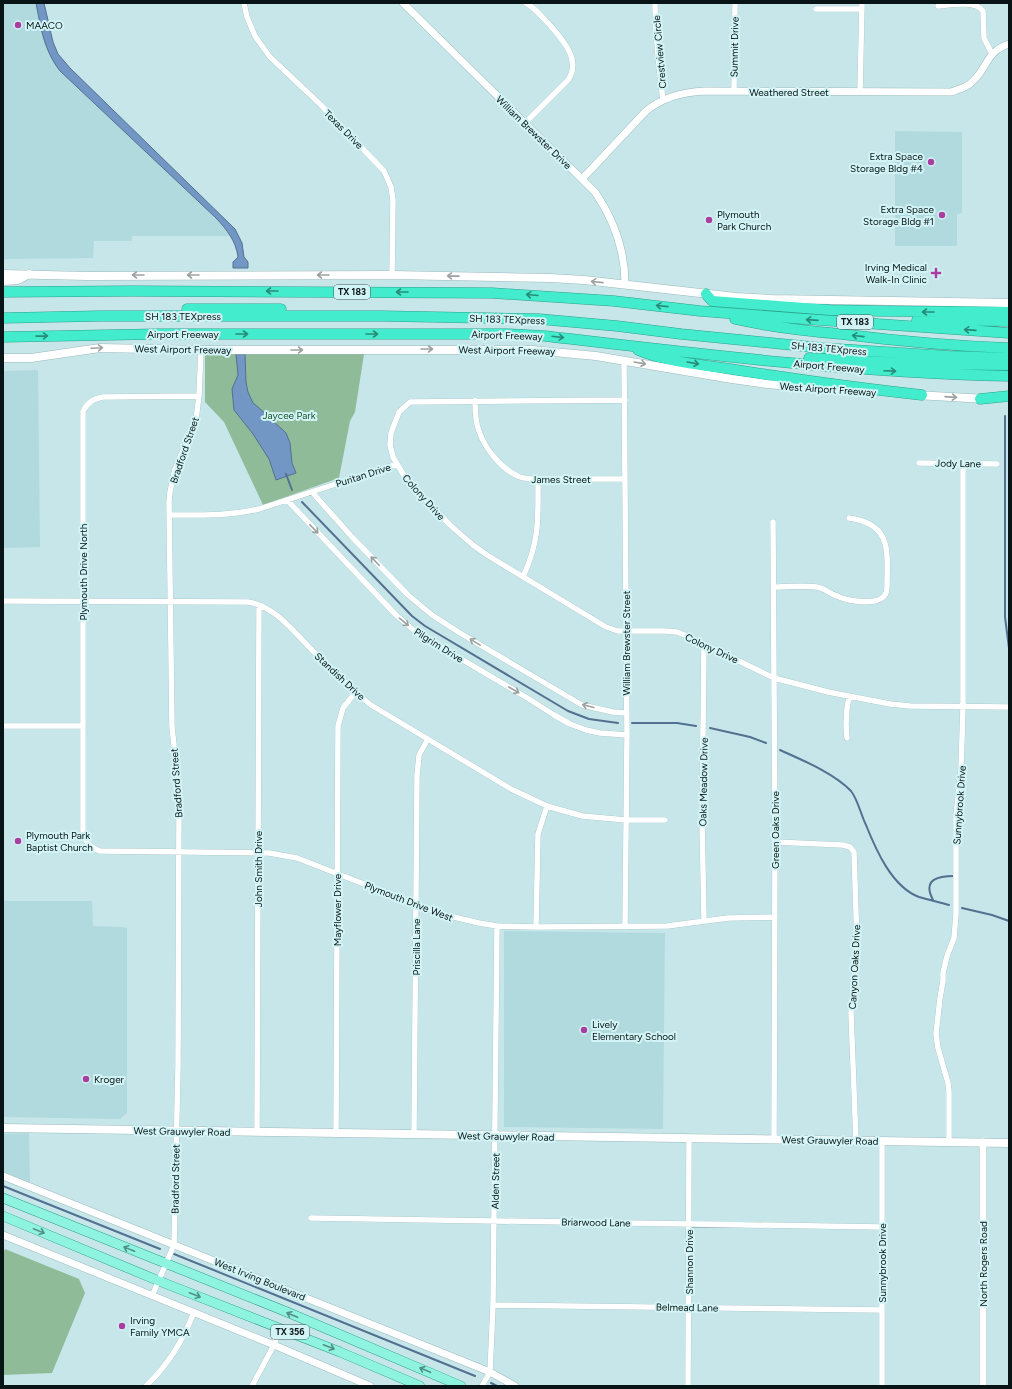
<svg xmlns="http://www.w3.org/2000/svg" width="1012" height="1389" viewBox="0 0 1012 1389" font-family="Figtree,sans-serif">
	<rect width="100%" height="100%" fill="#c6e6e9"/>
	<path fill="#b1dade" d="M 3,3 L 36,3 L 41,29 L 60,72 L 216,218 L 231,236 L 132,236 L 132,241 L 94,241 L 93,258 L 3,259 Z
		M 895,131 L 962,132 L 962,213 L 957,214 L 957,246 L 895,246 Z
		M 38,370 L 40,547 L 3,548 L 3,371 Z
		M 3,901 L 92,901 L 93,926 L 121,927 L 127,928 L 127,1113 L 120,1119 L 3,1117 Z
		M 504,931 L 665,933 L 663,1129 L 504,1127 Z
		M 29,1133 L 30,1183 L 3,1172 L 3,1134 Z"/>
	<path fill="#90bb99" d="M 205,354 L 364,354 L 355,412 L 350,421 L 339,478 L 263,505 L 224,422 L 205,402 Z
		M 5,1249 L 79,1279 L 85,1293 L 52,1373 L 3,1375 L 3,1254 Z"/>
	<path fill="#7297c5" stroke="#527090" d="M 36,3 L 44,3 L 53,42 L 58,54 L 70,68 L 235,229 L 242,243 L 244,257 L 248,262 L 248,268 L 233,268 L 233,262 L 238,257 C 236,241 227,230 216,218 L 60,71 C 44,50 41,29 36,3 Z
		M 236,354 L 245,354 L 246,382 L 248,392 L 253,403 L 258,407 L 286,433 L 290,443 L 292,463 L 296,473 L 276,480 L 269,459 L 253,434 L 234,410 L 232,389 L 238,375 Z"/>
	<g fill="none" stroke-linecap="round" stroke-linejoin="round">
		<path stroke="#527090" stroke-width="2" d="M 1005,416 L 1005,617 L 1009,648
			M 286,474 L 292,490
			M 302,502 L 412,616 L 425,626 L 568,711 L 589,719 L 618,723
			M 632,723 L 677,723 L 696,726
			M 710,728 L 750,737 L 766,743
			M 780,750 C 802,760 834,773 851,791 C 858,800 861,815 866,825 C 876,850 892,887 919,897 C 929,900 939,902 949,905
			M 933,900 C 922,879 938,876 955,876
			M 962,908 L 992,915 L 1009,921
			M 3,1186 L 160,1249
			M 174,1254 L 475,1376
			M 491,1383 L 497,1386"/>
		<defs>
			<path id="minor" d="M 244,3 L 247,17 L 255,36 L 270,57 L 321,105 L 384,171 L 391,187 L 393,200 L 392,275
				M 655,3 C 655,36 659,68 663,100
				M 938,6 C 949,5 976,0 983,11 L 984,38 L 992,54
				M 816,9 L 862,9
				M 734,91 L 735,3
				M 860,92 L 862,3
				M 525,123 L 568,80 C 582,60 562,39 549,24 C 542,17 535,8 526,3
				M 624,360 L 627,735 L 625,927
				M 199,396 L 103,397 C 93,399 88,402 83,411 L 83,833 C 86,843 90,847 100,851 L 269,853 L 297,858 L 441,914 L 479,923 L 497,926 L 536,927 L 667,926 L 728,918 L 775,917
				M 625,400 L 410,402 L 399,412 L 391,433 L 390,445 L 393,457 L 406,479 L 450,525 L 473,545 L 487,555 L 606,627 L 618,631 L 664,631 L 677,632 L 687,636 L 774,678 L 828,692 L 890,704 L 910,706 L 1009,707
				M 475,401 C 475,411 475,421 479,431 C 485,449 502,470 520,477 C 526,479 532,479 538,479 L 624,479
				M 919,463 L 997,464
				M 312,492 L 352,537 L 408,595 L 432,615 L 460,633 L 582,705 L 613,712 L 627,713
				M 287,500 L 396,615 L 417,633 L 529,699 L 554,715 L 570,724 L 586,730 L 600,733 L 627,735
				M 169,515 C 199,515 229,516 259,509 L 397,464
				M 773,522 L 775,842 L 774,1139
				M 523,577 C 540,540 538,518 538,479
				M 774,587 C 788,587 803,585 817,587 C 824,588 830,594 837,596 C 848,601 872,605 882,598 C 886,595 887,591 887,587 C 887,552 893,524 849,518
				M 3,601 L 248,602 C 275,606 294,632 313,651 C 332,669 350,689 371,705 L 511,789 L 547,806 L 582,816 L 626,820 L 665,820
				M 3,726 L 83,726
				M 847,738 C 845,723 846,711 849,696
				M 775,842 L 843,845 L 850,847 L 854,852 L 857,944 L 851,1013 L 856,1141
				M 704,920 L 702,820 L 704,644
				M 536,927 L 538,834 L 547,806
				M 257,1132 L 259,605
				M 336,1133 L 338,726 L 343,708 L 355,693
				M 414,1134 L 417,776 L 419,755 L 428,739
				M 949,1142 L 949,1091 L 948,1083 L 938,1048 L 936,1034 L 940,998 L 943,981 L 943,973 L 947,956 L 954,938 L 956,914 L 956,815 L 961,770 L 963,707 L 963,463
				M 311,1218 L 882,1227
				M 152,1296 L 174,1245 L 178,1067 L 179,805 L 178,782 L 172,727 L 169,502 L 170,492 L 175,469 L 196,419 L 199,396 L 201,350
				M 493,1305 L 882,1310
				M 146,1386 C 168,1365 183,1341 194,1312
				M 252,1386 L 274,1345 L 280,1328
				M 482,1386 L 490,1372 L 493,1305 L 497,926
				M 688,1386 L 689,1138
				M 882,1386 L 882,1141"/>
			<path id="tertiary" d="M 403,3 L 595,192 C 614,220 625,250 625,284
				M 582,179 L 646,111 C 663,97 683,92 705,91 L 951,92 C 960,89 968,87 974,80 C 988,66 987,51 1009,44
				M 983,1142 L 983,1386
				M 3,1176 L 490,1372 L 515,1386
				M 3,1235 L 274,1345 L 370,1386"/>
			<path id="secondary" d="M 3,274 L 87,276 L 392,275 L 550,278 L 584,280 L 736,297 L 772,299 L 1009,303
				M 3,281 L 18,280 L 29,274
				M 3,358 L 31,358 L 100,348 L 201,350 L 532,350 L 596,356 L 732,379 L 767,384 L 852,391
				M 916,395 L 986,399
				M 3,1128 L 1009,1143"/>
			<path id="primary" d="M 3,1198 L 287,1312 L 461,1386
				M 3,1216 L 159,1281 L 340,1352 L 420,1386"/>
			<path id="motorway" d="M 3,292 L 132,291 L 492,293 L 614,301 L 700,311 L 805,319 L 1009,333
				M 706,294 L 712,301 L 830,310 L 879,311 L 1009,312
				M 187,309 L 281,309
				M 3,318 L 100,316 L 382,316 L 539,319 L 617,326 L 681,334 L 822,348 L 949,356 L 1009,358
				M 735,319 C 770,327 806,331 841,334 C 897,341 953,346 1009,348
				M 917,320 L 1009,321
				M 3,337 L 160,334 L 506,334 L 545,336 C 699,354 854,373 1009,376
				M 638,350 C 663,361 702,365 730,369 C 794,379 858,388 922,395
				M 809,358 L 919,364 L 1009,365
				M 980,399 L 1009,396"/>
		</defs>
		<use href="#minor" stroke="#9bbabd" stroke-width="6"/>
		<use href="#tertiary" stroke="#9bbabd" stroke-width="8"/>
		<use href="#secondary" stroke="#9bbabd" stroke-width="9"/>
		<use href="#primary" stroke="#2ea08c" stroke-width="10"/>
		<use href="#motorway" stroke="#2ea08c" stroke-width="11"/>
		<use href="#minor" stroke="#fff" stroke-width="5.5"/>
		<use href="#tertiary" stroke="#fff" stroke-width="7"/>
		<use href="#secondary" stroke="#fff" stroke-width="8"/>
		<use href="#primary" stroke="#8ef4e0" stroke-width="9"/>
		<use href="#motorway" stroke="#43eccc" stroke-width="10"/>
	</g>
	<defs><path id="oneway-shaft" d="M-6 0H5M1.5-3L5.5 0L1.5 3" fill="none" stroke-width="1.6" stroke-linecap="round" stroke-linejoin="round"/></defs>
	<g stroke="#9ca1a1">
		<use href="#oneway-shaft" transform="translate(138 275) rotate(180)"/>
		<use href="#oneway-shaft" transform="translate(193 275) rotate(180)"/>
		<use href="#oneway-shaft" transform="translate(323 275) rotate(180)"/>
		<use href="#oneway-shaft" transform="translate(453 276) rotate(-179)"/>
		<use href="#oneway-shaft" transform="translate(597 282) rotate(-174)"/>
		<use href="#oneway-shaft" transform="translate(97 348) rotate(-3)"/>
		<use href="#oneway-shaft" transform="translate(427 349)"/>
		<use href="#oneway-shaft" transform="translate(297 350)"/>
		<use href="#oneway-shaft" transform="translate(640 363) rotate(10)"/>
		<use href="#oneway-shaft" transform="translate(951 397) rotate(4)"/>
		<use href="#oneway-shaft" transform="translate(314 529) rotate(46)"/>
		<use href="#oneway-shaft" transform="translate(375 561) rotate(-134)"/>
		<use href="#oneway-shaft" transform="translate(404 622) rotate(40)"/>
		<use href="#oneway-shaft" transform="translate(475 642) rotate(-149)"/>
		<use href="#oneway-shaft" transform="translate(514 690) rotate(30)"/>
		<use href="#oneway-shaft" transform="translate(588 706) rotate(-165)"/>
	</g>
	<g stroke="#288b7a">
		<use href="#oneway-shaft" transform="translate(272 291) rotate(-180)"/>
		<use href="#oneway-shaft" transform="translate(402 292) rotate(-180)"/>
		<use href="#oneway-shaft" transform="translate(532 295) rotate(-175)"/>
		<use href="#oneway-shaft" transform="translate(662 306) rotate(-174)"/>
		<use href="#oneway-shaft" transform="translate(928 312) rotate(-180)"/>
		<use href="#oneway-shaft" transform="translate(812 320) rotate(-176)"/>
		<use href="#oneway-shaft" transform="translate(970 330) rotate(-176)"/>
		<use href="#oneway-shaft" transform="translate(242 334)"/>
		<use href="#oneway-shaft" transform="translate(372 334)"/>
		<use href="#oneway-shaft" transform="translate(42 336) rotate(-1)"/>
		<use href="#oneway-shaft" transform="translate(858 336) rotate(-174)"/>
		<use href="#oneway-shaft" transform="translate(558 337) rotate(7)"/>
		<use href="#oneway-shaft" transform="translate(693 363) rotate(10)"/>
		<use href="#oneway-shaft" transform="translate(890 371) rotate(2)"/>
	</g>
	<g stroke="#528f85">
		<use href="#oneway-shaft" transform="translate(39 1231) rotate(22)"/>
		<use href="#oneway-shaft" transform="translate(129 1249) rotate(-158)"/>
		<use href="#oneway-shaft" transform="translate(195 1295) rotate(21)"/>
		<use href="#oneway-shaft" transform="translate(292 1315) rotate(-157)"/>
		<use href="#oneway-shaft" transform="translate(329 1347) rotate(21)"/>
		<use href="#oneway-shaft" transform="translate(425 1370) rotate(-157)"/>
	</g>
	<g fill="#a93ea0" stroke="#d3f4f6" stroke-width="1.5">
		<circle cx="18" cy="25" r="4"/>
		<circle cx="931" cy="162" r="4"/>
		<circle cx="942" cy="215" r="4"/>
		<circle cx="709" cy="220" r="4"/>
		<path d="M934 267h4v4h4v4h-4v4h-4v-4h-4v-4h4z"/>
		<circle cx="18" cy="841" r="4"/>
		<circle cx="584" cy="1030" r="4"/>
		<circle cx="86" cy="1079" r="4"/>
		<circle cx="122" cy="1326" r="4"/>
	</g>
	<g text-anchor="middle" stroke-width="4" stroke-linejoin="round" paint-order="stroke">
		<g fill="#d3f4f6" stroke="#455758" stroke-width="1">
			<rect x="334" y="285" width="36" height="14" rx="3"/>
			<rect x="837" y="315" width="36" height="14" rx="3"/>
			<rect x="271" y="1325" width="38" height="14" rx="3"/>
		</g>
		<g font-size="9" font-weight="bold" fill="#081415">
			<text x="352" y="295">TX 183</text>
			<text x="855" y="325">TX 183</text>
			<text x="290" y="1335">TX 356</text>
		</g>
		<g font-size="10" fill="#081415" stroke="#d3f4f6" text-anchor="start">
			<text x="26" y="29">MAACO</text>
			<text x="923" y="160" text-anchor="end">Extra Space<tspan x="923" dy="12">Storage Bldg #4</tspan></text>
			<text x="934" y="213" text-anchor="end">Extra Space<tspan x="934" dy="12">Storage Bldg #1</tspan></text>
			<text x="717" y="218">Plymouth<tspan x="717" dy="12">Park Church</tspan></text>
			<text x="927" y="271" text-anchor="end">Irving Medical<tspan x="927" dy="12">Walk-In Clinic</tspan></text>
			<text x="26" y="839">Plymouth Park<tspan x="26" dy="12">Baptist Church</tspan></text>
			<text x="592" y="1028">Lively<tspan x="592" dy="12">Elementary School</tspan></text>
			<text x="94" y="1083">Kroger</text>
			<text x="130" y="1324">Irving<tspan x="130" dy="12">Family YMCA</tspan></text>
		</g>
		<g font-size="10" fill="#081415" stroke="#d3f4f6">
			<text transform="translate(734 47) rotate(-89)" y="4">Summit Drive</text>
			<text transform="translate(659 52) rotate(-95)" y="4">Crestview Circle</text>
			<text x="789" y="96">Weathered Street</text>
			<text transform="translate(344 129) rotate(45)" y="4">Texas Drive</text>
			<text transform="translate(534 132) rotate(44)" y="4">William Brewster Drive</text>
			<text x="183" y="320">SH 183 TEXpress</text>
			<text transform="translate(507 319) rotate(2)" y="4">SH 183 TEXpress</text>
			<text x="183" y="338">Airport Freeway</text>
			<text transform="translate(507 335) rotate(2)" y="4">Airport Freeway</text>
			<text transform="translate(829 348) rotate(5)" y="4">SH 183 TEXpress</text>
			<text transform="translate(183 349) rotate(1)" y="4">West Airport Freeway</text>
			<text transform="translate(507 350) rotate(1)" y="4">West Airport Freeway</text>
			<text transform="translate(829 366) rotate(5)" y="4">Airport Freeway</text>
			<text transform="translate(828 389) rotate(4)" y="4">West Airport Freeway</text>
			<text transform="translate(184 450) rotate(-71)" y="4">Bradford Street</text>
			<text transform="translate(958 463) rotate(1)" y="4">Jody Lane</text>
			<text transform="translate(363 475) rotate(-18)" y="4">Puritan Drive</text>
			<text x="561" y="483">James Street</text>
			<text transform="translate(424 497) rotate(48)" y="4">Colony Drive</text>
			<text transform="translate(83 572) rotate(-90)" y="4">Plymouth Drive North</text>
			<text transform="translate(626 643) rotate(-90)" y="4">William Brewster Street</text>
			<text transform="translate(439 645) rotate(32)" y="4">Pilgrim Drive</text>
			<text transform="translate(712 648) rotate(25)" y="4">Colony Drive</text>
			<text transform="translate(340 676) rotate(43)" y="4">Standish Drive</text>
			<text transform="translate(703 782) rotate(-89)" y="4">Oaks Meadow Drive</text>
			<text transform="translate(176 783) rotate(-94)" y="4">Bradford Street</text>
			<text transform="translate(959 805) rotate(-86)" y="4">Sunnybrook Drive</text>
			<text transform="translate(775 830) rotate(-90)" y="4">Green Oaks Drive</text>
			<text transform="translate(258 869) rotate(-90)" y="4">John Smith Drive</text>
			<text transform="translate(409 901) rotate(21)" y="4">Plymouth Drive West</text>
			<text transform="translate(337 910) rotate(-90)" y="4">Mayflower Drive</text>
			<text transform="translate(416 947) rotate(-90)" y="4">Priscilla Lane</text>
			<text transform="translate(854 967) rotate(-87)" y="4">Canyon Oaks Drive</text>
			<text transform="translate(182 1131) rotate(1)" y="4">West Grauwyler Road</text>
			<text transform="translate(506 1136) rotate(1)" y="4">West Grauwyler Road</text>
			<text transform="translate(830 1140) rotate(1)" y="4">West Grauwyler Road</text>
			<text transform="translate(175 1179) rotate(-89)" y="4">Bradford Street</text>
			<text transform="translate(495 1181) rotate(-89)" y="4">Alden Street</text>
			<text transform="translate(596 1222) rotate(1)" y="4">Briarwood Lane</text>
			<text transform="translate(689 1262) rotate(-90)" y="4">Shannon Drive</text>
			<text transform="translate(882 1263) rotate(-90)" y="4">Sunnybrook Drive</text>
			<text transform="translate(983 1264) rotate(-90)" y="4">North Rogers Road</text>
			<text transform="translate(260 1279) rotate(22)" y="4">West Irving Boulevard</text>
			<text transform="translate(687 1307) rotate(1)" y="4">Belmead Lane</text>
		</g>
		<g font-size="10" fill="#1a542e" stroke="#d3f4f6">
			<text x="289" y="419">Jaycee Park</text>
		</g>
	</g>
	<rect width="1012" height="1389" fill="none" stroke="#081415" stroke-width="8"/>
</svg>
